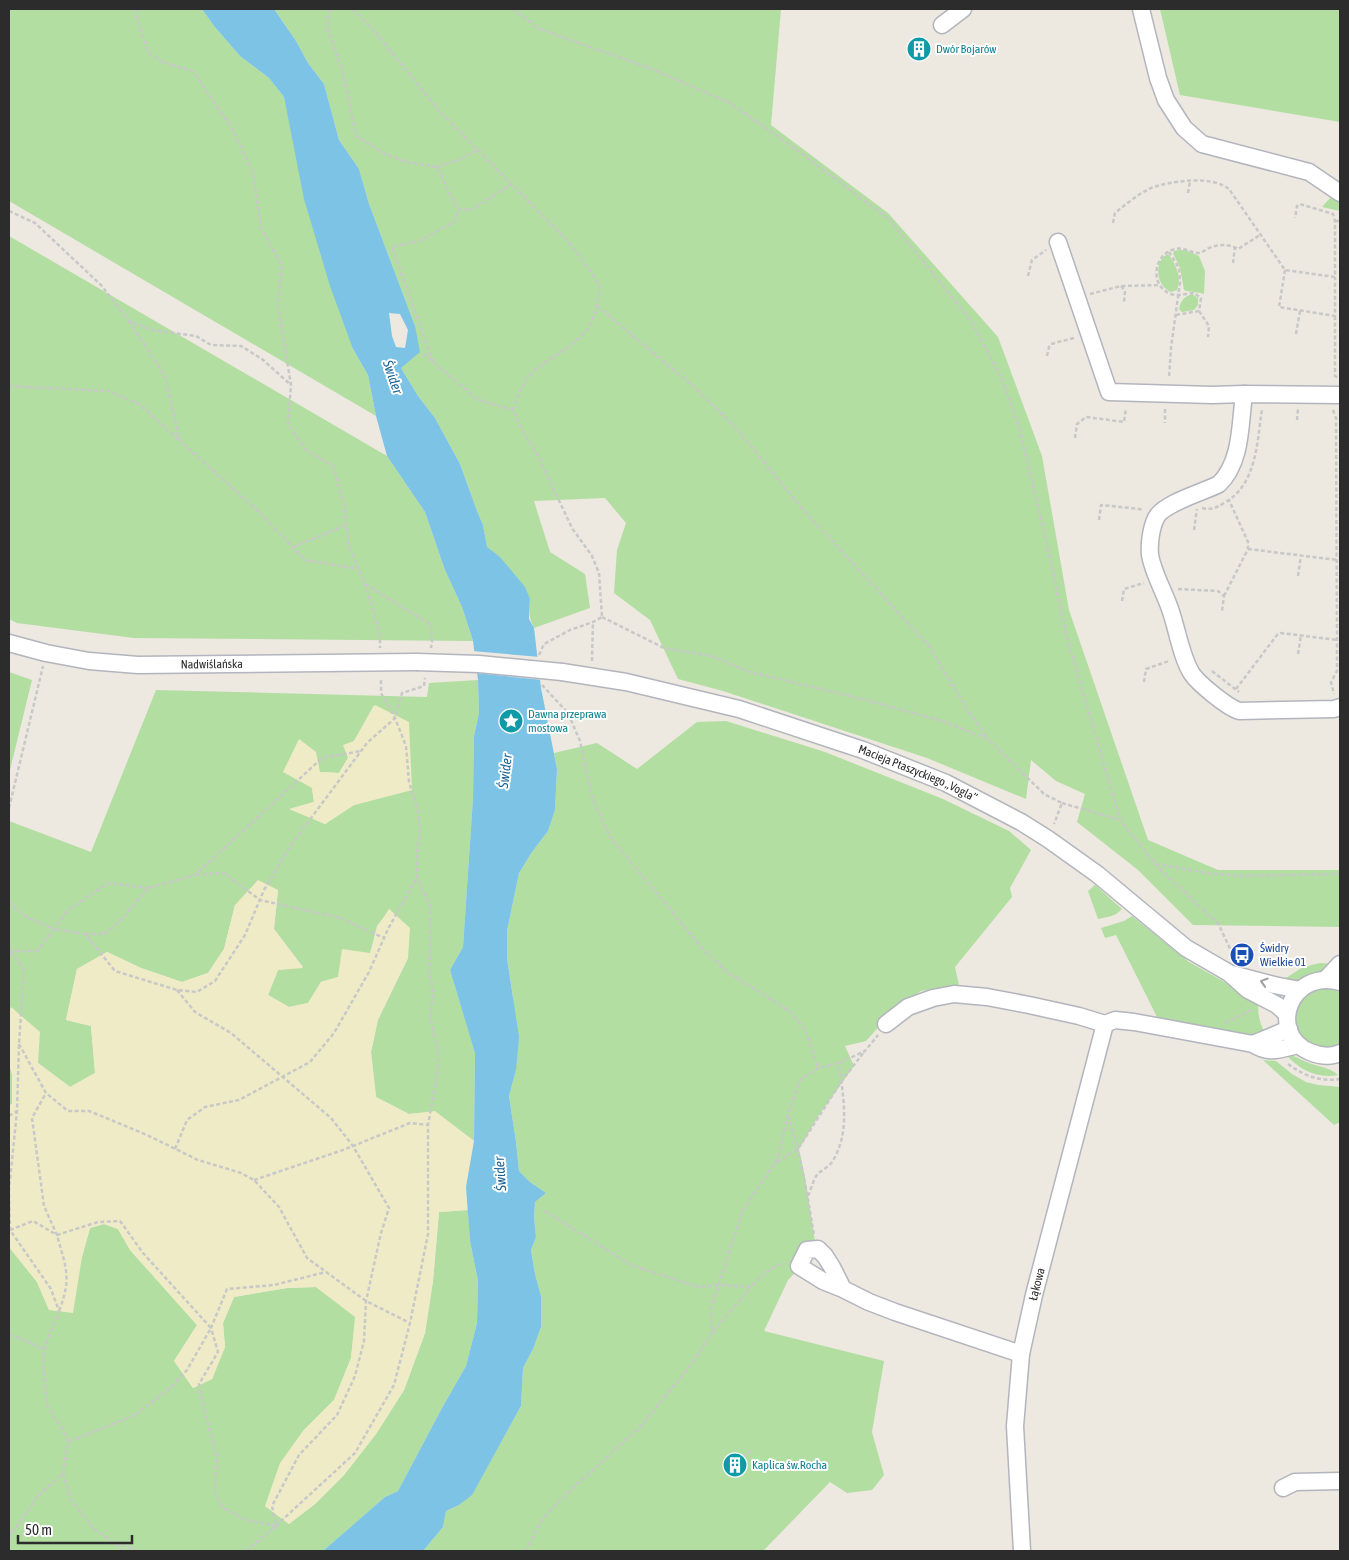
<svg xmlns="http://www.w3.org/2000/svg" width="1349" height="1560" viewBox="0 0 1349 1560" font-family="'Asap Condensed',sans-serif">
	<rect width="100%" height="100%" fill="#ede8e0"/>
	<path fill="#b2dea1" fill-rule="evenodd" d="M 9,9 L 202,9 L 214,26 L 240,56 L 269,78 L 284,97 L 289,120 L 353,349 L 368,375 L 376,416 L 9,201 Z
		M 274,9 L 781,9 L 771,125 L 888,213 L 998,337 L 1042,456 L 1069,610 L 1148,840 L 1218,870 L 1340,870 L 1340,927 L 1193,925 L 1138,870 L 1077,822 L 1085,794 L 1056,781 L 1031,760 L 1026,799 L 927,758 L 723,691 L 678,679 L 650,620 L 614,593 L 617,550 L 626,523 L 605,498 L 534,501 L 550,552 L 585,574 L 590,608 L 534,628 C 529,618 528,611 530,599 L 500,557 L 487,548 L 483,525 L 477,511 L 460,464 L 435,418 L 418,396 L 401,368 L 415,326 L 369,204 L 359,169 L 339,140 L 324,84 L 308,63 L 296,41 Z
		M 1160,9 L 1340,9 L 1340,122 L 1180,95 Z
		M 1330,198 L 1340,202 L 1340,211 L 1322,207 Z
		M 9,236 L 387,456 L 425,512 L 445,570 L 462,607 L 473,641 L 134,638 L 17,623 L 9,619 Z
		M 1179,250 L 1186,250 L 1199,256 L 1205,271 L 1204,294 C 1198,292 1188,292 1184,290 L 1180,268 L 1173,253 L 1174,251 Z
		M 1168,254 C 1176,264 1182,277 1177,290 L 1171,292 C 1156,286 1153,261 1168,254 Z
		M 1192,294 L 1198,298 L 1198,305 L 1194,310 L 1182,312 L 1179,309 C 1181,300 1184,297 1192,294 Z
		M 9,672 L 32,680 L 9,774 Z
		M 478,680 L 479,713 L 474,736 L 473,798 L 463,947 L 450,970 L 475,1052 L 474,1141 L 435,1112 L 409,1114 L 376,1097 L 371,1052 L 378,1020 L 408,958 L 390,909 L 377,926 L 370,954 L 338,977 L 321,982 L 308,1003 L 289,1007 L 268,995 L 278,970 L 303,967 L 274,929 L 278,890 L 235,905 L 224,949 L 208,973 L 182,982 L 141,968 L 107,952 L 77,969 L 66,1020 L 91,1026 L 95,1073 L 70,1087 L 38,1063 L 9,1012 L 9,821 L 91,852 L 156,690 L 427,697 L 429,683 ZM 374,705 L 411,790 L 354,805 L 325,824 L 290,809 L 314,802 L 312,788 L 315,752 L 319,772 L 339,773 L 348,758 L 354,741 Z
		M 726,721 L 825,752 L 943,799 L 1009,831 L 1031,850 L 1010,888 L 1012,897 L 955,967 L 959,985 L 921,991 L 894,1010 L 866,1041 L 845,1046 L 854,1066 L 819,1115 L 799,1149 L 805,1177 L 815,1242 L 818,1249 L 788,1280 L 764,1331 L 884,1361 L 872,1432 L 884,1475 L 872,1490 L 847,1493 L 830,1482 L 763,1551 L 423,1551 L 443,1527 L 446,1511 L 459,1505 L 472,1494 L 521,1406 L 523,1368 L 533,1349 L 541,1327 L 541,1296 L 535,1274 L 531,1250 L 536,1237 L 534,1217 L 535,1202 L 546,1193 L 530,1182 L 519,1171 L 516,1142 L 509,1096 L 516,1070 L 513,996 L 507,958 L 507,931 L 519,873 L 532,852 L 548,831 L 555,810 L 557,769 L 554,753 L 597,743 L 637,769 L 697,722 Z
		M 1095,885 L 1122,909 C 1116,916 1108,917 1098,919 L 1088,891 Z
		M 1132,916 L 1189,962 L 1258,1001 C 1258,1014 1259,1022 1265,1033 C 1250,1040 1178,1022 1158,1019 L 1116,935 L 1105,938 L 1101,928 L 1124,921 Z
		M 1320,963 L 1334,964 L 1323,973 L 1307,976 L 1299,981 L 1292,982 L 1283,980 L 1303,967 Z
		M 1326,988 L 1340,992 L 1340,1045 C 1336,1046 1330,1049 1325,1049 C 1321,1049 1317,1046 1314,1045 C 1292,1036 1287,1008 1307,994 C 1313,990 1319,989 1326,988 Z
		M 1286,1055 C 1296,1055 1300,1060 1309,1063 C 1319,1067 1329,1067 1338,1075 C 1318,1079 1300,1070 1286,1055 Z
		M 1263,1060 L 1276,1061 L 1292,1074 L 1306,1082 L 1318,1085 L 1340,1087 L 1340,1122 L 1334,1125 Z
		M 9,1064 L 12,1074 L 12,1104 L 9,1106 Z
		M 468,1210 L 470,1241 L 478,1281 L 477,1323 L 466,1366 L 442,1408 L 398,1491 L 385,1497 L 323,1551 L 9,1551 L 9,1247 L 37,1282 L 49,1310 L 82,1257 L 90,1228 L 104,1224 L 118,1229 L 130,1250 L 197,1325 L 174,1361 L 193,1388 L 212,1379 L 225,1347 L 223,1323 L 234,1297 L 287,1288 L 316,1287 L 356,1317 L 351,1358 L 334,1400 L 303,1431 L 265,1506 L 289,1524 L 315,1504 L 344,1475 L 376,1434 L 404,1390 L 425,1333 L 433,1281 L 439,1212 Z"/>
	<path fill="#efebc6" d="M 375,705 L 409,722 L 412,790 L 354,805 L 325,824 L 289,809 L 314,802 L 312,788 L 283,772 L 299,739 L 316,752 L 320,772 L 339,773 L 348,758 L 343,745 L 354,741 Z
		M 258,880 L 278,890 L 274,929 L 303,968 L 278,970 L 268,995 L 289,1007 L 308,1003 L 321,982 L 338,977 L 342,949 L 370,953 L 378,926 L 389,909 L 410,928 L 408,958 L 378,1019 L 371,1052 L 376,1097 L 409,1114 L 435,1111 L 474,1141 L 466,1187 L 468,1210 L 439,1212 L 433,1281 L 425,1333 L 404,1390 L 376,1434 L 344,1475 L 315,1504 L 289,1524 L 265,1506 L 280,1463 L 303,1431 L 334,1400 L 351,1358 L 355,1317 L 316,1287 L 287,1288 L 234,1297 L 223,1323 L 225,1347 L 212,1379 L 193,1388 L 174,1361 L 197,1325 L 130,1250 L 118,1229 L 104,1224 L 90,1228 L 82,1257 L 73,1313 L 49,1310 L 37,1282 L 9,1247 L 9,1106 L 12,1104 L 12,1074 L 9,1064 L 9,1012 L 11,1007 L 40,1032 L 38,1063 L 70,1087 L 95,1073 L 91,1026 L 66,1020 L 77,969 L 107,952 L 141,968 L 182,982 L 208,973 L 224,949 L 235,905 Z"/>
	<path fill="#7cc3e6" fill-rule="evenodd" d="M 202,9 L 274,9 L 296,41 L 308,63 L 324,84 L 339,140 L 359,169 L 369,204 L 415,326 L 420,352 L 401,368 L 418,396 L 435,418 L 460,464 L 477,511 L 483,525 L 487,547 L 500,557 L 525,587 L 530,599 L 529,609 L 529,619 L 534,628 L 541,688 L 557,769 L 555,810 L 548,831 L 532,852 L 519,873 L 507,931 L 507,958 L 519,1037 L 516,1070 L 509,1096 L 516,1142 L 519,1171 L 530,1182 L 546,1193 L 535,1202 L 534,1217 L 536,1237 L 531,1250 L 535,1274 L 541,1296 L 541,1327 L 533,1349 L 523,1368 L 521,1406 L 472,1495 L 459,1505 L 446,1511 L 443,1527 L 423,1551 L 323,1551 L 385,1497 L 398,1491 L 442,1408 L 466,1366 L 477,1323 L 478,1281 L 470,1241 L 466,1187 L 474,1141 L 475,1053 L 450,970 L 463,947 L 473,798 L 474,736 L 479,713 L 478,680 L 473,641 L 462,607 L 445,570 L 425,512 L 387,456 L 376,416 L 368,375 L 353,349 L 330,286 L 304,199 L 284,97 L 269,78 L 240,56 L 214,26 ZM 389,313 L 400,314 L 408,330 L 405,348 L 396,347 L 392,336 Z"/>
	<path fill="#ede8e0" d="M 472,651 L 540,657 L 543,680 L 475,673 Z"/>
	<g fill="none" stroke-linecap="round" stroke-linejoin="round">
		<defs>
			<g id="minor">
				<path d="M 1141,9 L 1158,78 L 1166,100 L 1184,128 L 1202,144 L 1309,172 L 1340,193"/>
				<path d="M 942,25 L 963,9"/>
				<path d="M 1058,242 L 1109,392 L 1212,395 L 1244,394 L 1340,395"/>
				<path d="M 1244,394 C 1240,423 1242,462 1219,484 C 1204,492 1163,503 1156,518 C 1151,528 1149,544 1150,555 C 1153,573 1164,591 1170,609 C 1177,628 1181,657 1192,674 C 1199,684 1227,707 1239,711 L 1334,709 L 1340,707"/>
				<path id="s1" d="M 9,643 L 46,653 L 89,661 L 138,665 L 416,662"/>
				<path id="s2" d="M 562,672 L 626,682 L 739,709 L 863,750 L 946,783 L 1021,822 L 1048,839 L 1097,874 L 1186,948 L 1229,973 L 1248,990 L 1277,1005 L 1287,1014"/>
				<path d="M 1232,974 L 1274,985 L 1300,990"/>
				<path d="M 1325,980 L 1340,964"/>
				<path d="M 1340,982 C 1289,968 1267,1034 1310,1052 C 1320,1056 1331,1057 1340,1053"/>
				<path d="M 886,1024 L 908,1007 L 933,998 L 954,994 L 987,997 L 1029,1005 L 1079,1016 L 1105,1024"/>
				<path d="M 1253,1044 L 1289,1029"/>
				<path d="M 843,1289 L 823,1281 L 799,1266 L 807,1250 L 818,1249 L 825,1256 L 832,1267 L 843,1289 L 869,1302 L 895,1312 L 1021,1354"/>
				<path d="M 1283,1488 L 1295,1482 L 1340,1481"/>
				<path id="s3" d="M 1022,1551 L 1015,1426 L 1021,1354 L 1034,1295 L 1105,1024 L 1115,1020 L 1134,1022 L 1253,1044 C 1269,1055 1281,1049 1298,1045"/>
			</g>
		</defs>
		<use href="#minor" stroke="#b3b5be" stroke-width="19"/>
		<path stroke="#c8c8c8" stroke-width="2.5" stroke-dasharray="4 2.5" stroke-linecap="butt" d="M 136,9 L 137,19 L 148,52 L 162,62 L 193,71 L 231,127 L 253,173 L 261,228 L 282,266 L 278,304 L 291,385 L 288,424 L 306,450 L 333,466 L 344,504 L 349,547 L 365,584 L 380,633 L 380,648
			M 330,9 L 327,26 L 343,73 L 356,136 L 385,154 L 406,162 L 437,167 L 458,210 L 472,210 L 511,184
			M 353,9 L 375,32 L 443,115 L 564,237 L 580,256 L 600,286 C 598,300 596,314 589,327 C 579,344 550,357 535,370 C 523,381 518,395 513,410 L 521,428 L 538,456 L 572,528 L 592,556 L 599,573 L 602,617
			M 513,9 L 540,29 L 652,69 L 730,103 L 797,150 L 890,220 L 971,321 L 1001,377 L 1019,427 L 1048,549 L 1066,634 L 1120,820 L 1155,864 L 1219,925 L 1232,953
			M 437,167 L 461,159 L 477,150
			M 1188,193 L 1190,181
			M 9,211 L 35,223 L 101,285 L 129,321 L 152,330 L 196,336 L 211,345 L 241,346 L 262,359 L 291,385
			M 1335,221 L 1340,221
			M 1113,223 L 1115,213 C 1126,204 1138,194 1151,188 C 1170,181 1212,175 1229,189 L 1285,270 L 1335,277 L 1335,221 L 1333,214 L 1300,204 L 1297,206 L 1295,218
			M 1169,252 L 1179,268 L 1180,282 L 1171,348 L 1169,378
			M 1233,263 L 1235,247
			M 1285,270 L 1279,307 L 1335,316 L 1335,277
			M 1028,276 L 1032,260 L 1046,250
			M 1121,286 L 1125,291 L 1124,302
			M 1090,294 L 1121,286 L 1160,285
			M 597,306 L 692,385 L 737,429 L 798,504 L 929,646 L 969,712 L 988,739
			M 1199,311 L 1209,326 L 1208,337
			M 1176,315 L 1199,311 L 1201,298 L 1194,293 C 1187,293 1179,297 1171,294 C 1149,286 1153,253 1176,249 C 1184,247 1191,253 1198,253 C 1202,253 1205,250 1209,248 C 1219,244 1229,244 1238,249 L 1260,235
			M 1335,316 L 1335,376 L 1340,379
			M 129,321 L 165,376 L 180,441 L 259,512 L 305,560 L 358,569
			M 1296,334 L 1300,311
			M 424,354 L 478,400 L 513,410
			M 1047,356 L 1049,347 L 1051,344 L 1074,338
			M 433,362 L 392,247 L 422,240 L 455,221 L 458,210
			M 9,386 L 108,391 L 139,404 L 180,441
			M 1165,409 L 1165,423
			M 1333,410 L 1336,418 L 1337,640 L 1337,671 L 1331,682 L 1334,694
			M 1297,420 L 1298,409
			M 1075,438 L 1077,424 L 1086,417 L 1124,422 L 1126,408
			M 1202,508 C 1212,510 1216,508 1224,503 C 1257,485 1257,442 1262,409
			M 1099,520 L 1101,505 L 1140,509 L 1142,511
			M 1194,530 L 1197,509
			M 293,547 L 346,525
			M 1248,549 L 1337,560
			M 1298,576 L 1301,555
			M 365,584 L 431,625 L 432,642 L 431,648
			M 1178,589 L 1218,591 L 1224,596 L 1222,611
			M 1224,596 L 1248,549 L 1248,542 L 1229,500
			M 1122,601 L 1124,589 L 1144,583
			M 602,617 L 664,648 L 712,656 L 746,671 L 866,700 L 942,721 L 988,739 L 1044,794 L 1062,803 L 1054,824
			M 1298,654 L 1301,635
			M 539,655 L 544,644 L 570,630 L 593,622 L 602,617
			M 592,661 L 593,622
			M 1212,671 L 1239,692
			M 1144,682 L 1146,669 L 1169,661
			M 542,685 L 568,713 L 580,741 L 592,797 L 610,837 L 701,947 L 727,972 L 791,1012 L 806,1031 L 818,1068
			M 1236,689 L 1277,635 L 1281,633 L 1337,640
			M 1062,803 L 1120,820
			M 9,808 L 43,666
			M 1156,864 L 1206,873 L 1243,876 L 1340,874
			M 196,875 L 224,873 L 260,900 L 340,918 L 384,938
			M 9,902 L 26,917 L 54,929 L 68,910 L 108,883 L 149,888
			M 85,934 L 104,934 L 119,922 L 149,888 L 195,875 L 322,758 L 361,751
			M 9,951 L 37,951 L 54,929 L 85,934 L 115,971 L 177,990 L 197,992 L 215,981 L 245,935 L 264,890 L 291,845 L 367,743 L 395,718 L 402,693 L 424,686 L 425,678
			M 177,990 L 195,1012 L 231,1033 L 331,1118 L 353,1146 L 389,1208 L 381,1233 L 366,1301 L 364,1341 L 355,1376 L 337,1415 L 299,1455 L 272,1506 L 276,1526 L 246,1520 L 223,1508 L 215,1493 L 217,1455 L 204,1410 L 199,1384 L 218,1352 L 211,1328 L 227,1289 L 274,1285 L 326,1272
			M 1225,1023 L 1251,1010
			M 19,1044 L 46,1093 L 68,1111 L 89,1111 L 147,1135 L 198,1160 L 241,1173 L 254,1180 L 279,1207 L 307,1258 L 366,1301 L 410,1323
			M 1288,1064 C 1304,1076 1321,1082 1340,1079
			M 9,1116 L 17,1111 L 19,1044 L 24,969 L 10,951
			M 788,1116 C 801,1156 807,1193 814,1235
			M 175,1149 L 187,1120 L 205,1107 L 239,1100 L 310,1062 L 334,1033 L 369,972 L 388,929 L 417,877
			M 777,1162 L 798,1149 L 841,1082 L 864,1052
			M 254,1180 L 343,1150 L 410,1123 L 428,1125
			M 808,1196 C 811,1190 813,1180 817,1175 C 821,1170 828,1168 832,1162 C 851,1132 843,1097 839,1063
			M 545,1211 L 631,1265 L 698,1287 L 719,1285 L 751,1287 C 762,1276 770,1266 785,1263
			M 10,1230 L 33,1221 L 57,1235 L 44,1206 L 32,1118 L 46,1093
			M 59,1311 C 72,1278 66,1268 57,1235 L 98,1222 L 120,1221 L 143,1253 L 211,1328 L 187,1370 L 170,1388 L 135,1415 L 68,1442
			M 713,1332 L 751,1287
			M 9,1334 L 44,1349
			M 738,1462 L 750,1451
			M 63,1473 L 70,1498 L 93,1528 L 111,1541 L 139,1551
			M 9,1538 L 37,1497 L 63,1473 L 68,1442 L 63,1430 L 47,1405 L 43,1364 L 44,1349 L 59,1311 L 51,1289 L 10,1230 L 9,1190 L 17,1111
			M 115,1544 L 123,1551
			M 246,1551 L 268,1533 L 355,1453 L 394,1385 L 410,1323 L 428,1234 L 428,1125 L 438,1069 L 439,1053 L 430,1018 L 433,992 L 429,971 L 431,929 L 430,906 L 417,877 L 417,854 L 420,829 L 418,811 L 409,782 L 406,746 L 395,718 L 381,693 L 381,678
			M 526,1551 L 541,1521 L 562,1498 L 640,1427 L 690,1366 L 712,1333 L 711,1308 L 743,1210 L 778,1158 L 788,1114 L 800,1080 L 818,1068 L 839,1063 L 865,1051 L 878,1035"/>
		<use href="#minor" stroke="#fff" stroke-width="16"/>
		<defs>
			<path id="minor-bridge" d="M 416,662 L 479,664 L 562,672"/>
		</defs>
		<use href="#minor-bridge" stroke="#b3b5be" stroke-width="19" stroke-linecap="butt"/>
		<use href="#minor-bridge" stroke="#fff" stroke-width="16"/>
	</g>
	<defs><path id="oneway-chevron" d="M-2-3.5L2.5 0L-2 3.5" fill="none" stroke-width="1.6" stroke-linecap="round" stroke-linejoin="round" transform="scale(1.25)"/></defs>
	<use stroke="#a0a0a0" href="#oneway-chevron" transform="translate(1264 982) rotate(-163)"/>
	<defs>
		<symbol id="building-disc" viewBox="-11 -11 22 22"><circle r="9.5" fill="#0f9aa8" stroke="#fff"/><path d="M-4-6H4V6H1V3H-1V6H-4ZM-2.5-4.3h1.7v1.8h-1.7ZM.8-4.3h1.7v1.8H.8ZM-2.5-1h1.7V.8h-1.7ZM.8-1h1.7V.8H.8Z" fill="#fff"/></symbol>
		<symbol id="sight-disc" viewBox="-11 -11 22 22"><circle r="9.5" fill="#0f9aa8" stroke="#fff"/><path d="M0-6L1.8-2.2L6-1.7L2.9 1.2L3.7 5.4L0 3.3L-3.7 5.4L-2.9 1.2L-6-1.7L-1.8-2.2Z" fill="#fff"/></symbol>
		<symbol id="bus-disc" viewBox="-11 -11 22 22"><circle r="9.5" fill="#1a4fb4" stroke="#fff"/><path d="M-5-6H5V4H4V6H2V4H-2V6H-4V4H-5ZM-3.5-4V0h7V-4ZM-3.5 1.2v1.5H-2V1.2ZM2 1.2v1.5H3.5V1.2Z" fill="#fff"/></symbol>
	</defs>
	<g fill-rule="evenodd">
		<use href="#building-disc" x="905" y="35" width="28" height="28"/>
		<use href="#sight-disc" x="497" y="707" width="28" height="28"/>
		<use href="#bus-disc" x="1228" y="941" width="28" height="28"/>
		<use href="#building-disc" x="721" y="1451" width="28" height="28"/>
	</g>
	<g text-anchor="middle" stroke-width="4" stroke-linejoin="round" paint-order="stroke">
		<g font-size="12" fill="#0d838f" stroke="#fff" text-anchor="start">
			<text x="936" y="53">Dwór Bojarów</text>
			<text x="528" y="718">Dawna przeprawa<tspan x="528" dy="14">mostowa</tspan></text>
			<text x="752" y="1469">Kaplica św.Rocha</text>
		</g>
		<g font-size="12" fill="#2c2c2c" stroke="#fff">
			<text dy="4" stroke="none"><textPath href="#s1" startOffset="205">Nadwiślańska</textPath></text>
			<text dy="4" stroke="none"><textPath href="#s2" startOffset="371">Macieja Ptaszyckiego „Vogla”</textPath></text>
			<text dy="4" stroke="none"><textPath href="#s3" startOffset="269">Łąkowa</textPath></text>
		</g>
		<g font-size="12" fill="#164399" stroke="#fff" text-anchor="start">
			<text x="1260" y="952">Świdry<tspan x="1260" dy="14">Wielkie 01</tspan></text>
		</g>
		<g font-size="14" font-style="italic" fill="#196294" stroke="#fff">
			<text transform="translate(393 377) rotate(71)" y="5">Świder</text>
			<text transform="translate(505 771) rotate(-83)" y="5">Świder</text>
			<text transform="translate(500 1174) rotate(-94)" y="5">Świder</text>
		</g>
	</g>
	<rect width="1349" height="1560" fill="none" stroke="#2c2c2c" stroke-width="20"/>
	<path d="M18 1535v8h114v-8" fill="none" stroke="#2c2c2c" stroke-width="2.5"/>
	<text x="25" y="1535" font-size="15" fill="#2c2c2c" stroke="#ffffff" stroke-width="4" paint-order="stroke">50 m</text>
</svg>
